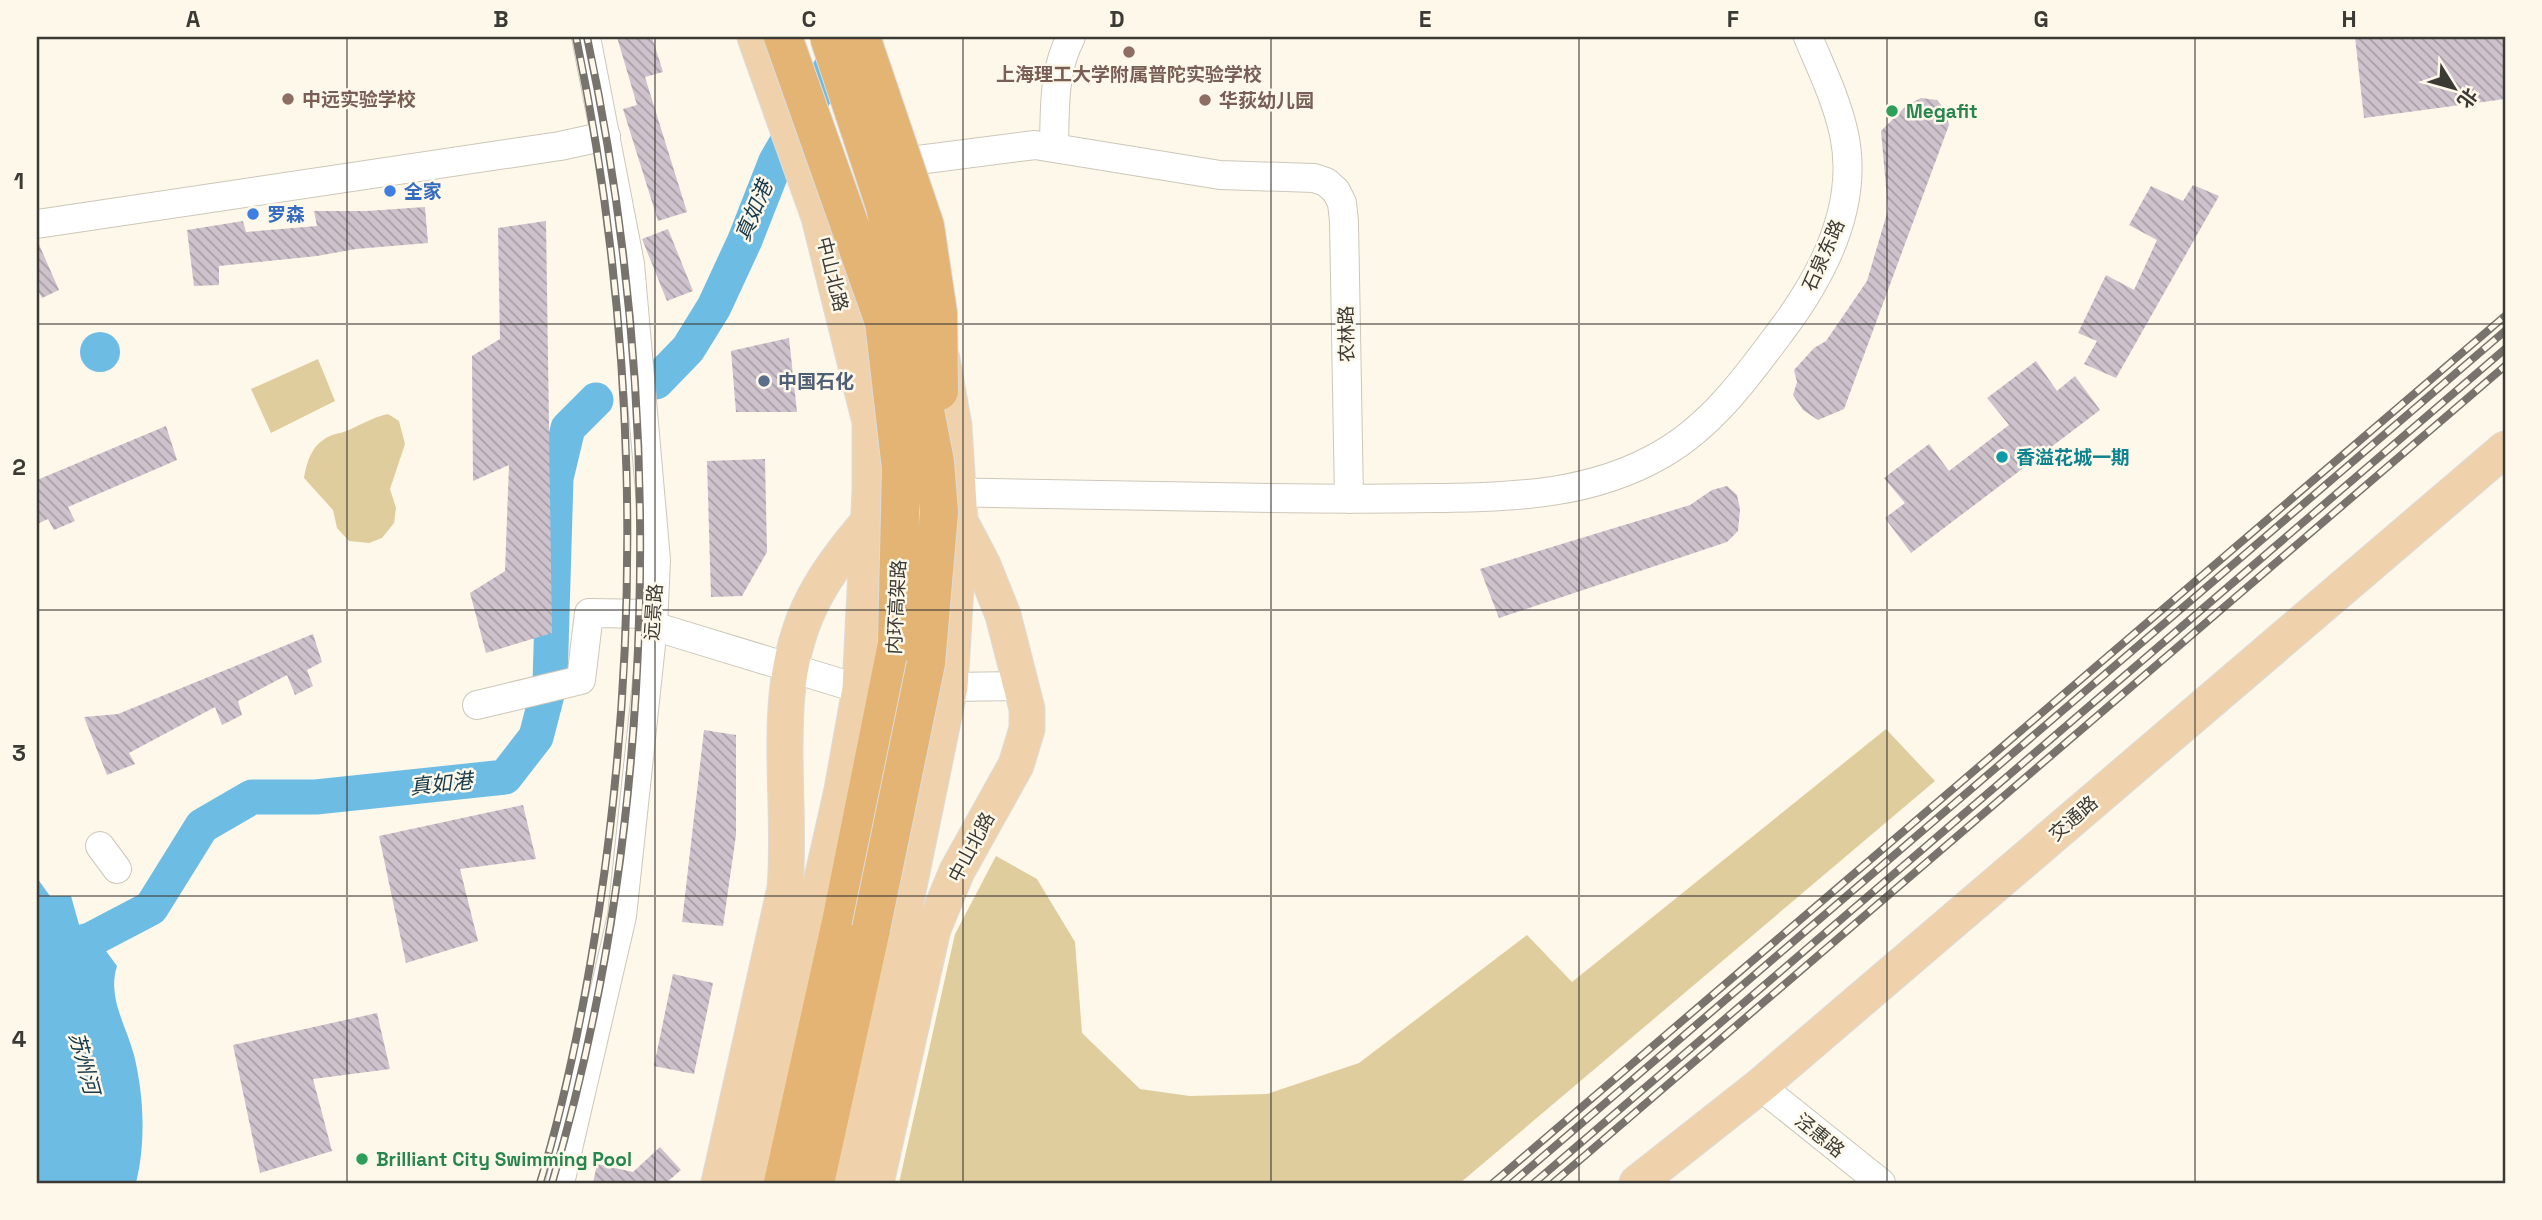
<svg xmlns="http://www.w3.org/2000/svg" width="2542" height="1220" viewBox="0 0 2542 1220" font-family="'Space Grotesk','Noto Sans SC',sans-serif">
	<defs>
		<pattern id="building-back-hatch" width="6" height="6" patternUnits="userSpaceOnUse" patternTransform="scale(1.75)"><rect width="6" height="6" fill="#cec2cc"/><path d="M-1 5l2 2M0 0l6 6M5-1l2 2" fill="none" stroke="#a89fa6"/></pattern>
	</defs>
	<rect width="100%" height="100%" fill="#fef8ea"/>
	<path fill="#e0cd9d" d="M 318,359 L 335,401 L 271,433 L 251,389 Z
		M 388,414 L 399,421 L 405,444 L 390,489 L 396,508 L 394,523 L 382,538 L 369,543 L 349,541 L 337,528 L 333,510 L 304,478 C 307,461 312,444 330,436 C 336,433 344,433 351,429 C 364,423 374,417 388,414 Z
		M 1886,729 L 1935,781 L 1460,1183 L 899,1183 L 955,934 L 996,856 L 1037,879 L 1075,942 L 1082,1033 L 1140,1089 L 1190,1096 L 1267,1094 L 1359,1063 L 1527,935 L 1572,982 Z"/>
	<path fill="#6dbce4" d="M80 352a20 20 0 1 1 40 0a20 20 0 1 1-40 0Z
		M 37,878 L 50,896 L 71,896 L 80,928 L 90,940 L 106,951 L 117,966 C 107,997 126,1025 134,1055 C 144,1096 146,1142 136,1183 L 37,1183 Z"/>
	<g fill="none" stroke-linecap="round" stroke-linejoin="round">
		<path stroke="#6dbce4" stroke-width="35" d="M 656,382 L 688,349 L 714,307 L 745,240 L 776,161 L 847,40
			M 43,952 L 90,940 L 151,908 L 202,826 L 252,797 L 316,797 L 505,777 L 536,737 L 550,683 L 556,478 L 568,428 L 596,400"/>
	</g>
	<path fill="url(#building-back-hatch)" d="M 617,37 L 652,37 L 663,72 L 645,77 L 687,212 L 658,221 L 623,109 L 637,105 Z
		M 2355,37 L 2505,37 L 2505,99 L 2364,118 Z
		M 1921,98 L 1937,100 L 1945,110 L 1949,125 L 1844,409 L 1818,420 L 1803,410 L 1793,395 L 1797,382 L 1794,370 L 1814,348 L 1826,341 L 1867,281 L 1888,210 L 1881,131 L 1907,105 Z
		M 2193,185 L 2219,196 L 2116,378 L 2084,364 L 2097,341 L 2078,333 L 2106,275 L 2134,290 L 2157,240 L 2129,225 L 2151,186 L 2183,201 Z
		M 425,207 L 428,243 L 356,249 L 317,256 L 219,266 L 219,285 L 194,286 L 187,230 L 243,221 L 246,232 L 317,226 L 314,211 L 367,211 Z
		M 546,221 L 552,633 L 486,653 L 470,593 L 505,571 L 509,465 L 473,481 L 472,356 L 500,339 L 498,228 Z
		M 668,229 L 693,291 L 667,301 L 642,239 Z
		M 37,240 L 59,290 L 42,298 L 37,289 Z
		M 789,338 L 797,412 L 736,412 L 731,351 Z
		M 2036,361 L 2057,391 L 2075,376 L 2100,410 L 1911,553 L 1885,518 L 1905,503 L 1884,478 L 1929,444 L 1949,471 L 2009,425 L 1987,398 Z
		M 166,426 L 177,460 L 68,507 L 75,521 L 54,530 L 48,519 L 37,524 L 37,480 Z
		M 765,459 L 767,552 L 742,596 L 711,597 L 707,461 Z
		M 1727,486 L 1737,495 L 1740,509 L 1738,531 L 1727,542 L 1499,618 L 1480,569 L 1690,505 L 1712,490 Z
		M 313,634 L 322,662 L 307,670 L 313,686 L 295,695 L 287,675 L 238,701 L 242,715 L 222,725 L 215,707 L 129,753 L 135,764 L 107,775 L 84,717 L 118,714 Z
		M 704,730 L 736,735 L 736,835 L 723,926 L 682,922 Z
		M 523,805 L 536,859 L 460,869 L 478,941 L 406,963 L 379,836 Z
		M 673,974 L 713,983 L 694,1074 L 654,1066 Z
		M 377,1013 L 390,1069 L 313,1079 L 332,1151 L 260,1173 L 233,1045 Z
		M 660,1147 L 681,1170 L 666,1183 L 593,1183 L 597,1164 L 633,1172 Z"/>
	<g fill="none" stroke-linecap="round" stroke-linejoin="round">
		<defs>
			<path id="minor" d="M 1054,146 C 1055,109 1053,71 1071,37
				M 887,164 L 1035,145 L 1220,175 L 1314,178 L 1326,182 L 1336,191 L 1342,203 L 1344,221 L 1349,499
				M 37,224 L 560,146 L 606,136
				M 940,492 C 1050,493 1160,496 1271,498 C 1326,499 1381,499 1436,498 C 1514,497 1592,495 1662,454 C 1713,425 1749,374 1784,327 C 1824,273 1859,204 1844,134 C 1837,101 1821,68 1808,37
				M 653,626 L 860,689
				M 950,687 L 1022,686
				M 477,705 L 581,680 L 589,613 L 653,614
				M 100,846 L 117,869
				M 1760,1086 L 1881,1183
				M 560,1183 L 622,916 L 653,626 L 656,560 L 630,264 L 586,37"/>
			<path id="major" d="M 719,1183 L 785,888 C 793,792 767,687 814,598 C 829,569 849,544 870,520
				M 753,1183 L 842,790 L 860,689 L 870,491 L 870,422 L 819,217 L 755,37
				M 848,1183 L 950,687 L 960,521 L 954,426 L 942,359
				M 876,1183 L 933,929 L 957,871 L 1016,765 L 1027,729 L 1027,709 L 1003,615 L 983,565 L 960,521
				M 1637,1183 L 1760,1086 L 2505,449"/>
			<path id="highway" d="M 783,1183 L 841,922 L 897,644
				M 815,1183 L 871,929"/>
		</defs>
		<use href="#minor" stroke="#ccc7b9" stroke-width="30"/>
		<use href="#major" stroke="#dcdcdb" stroke-width="37"/>
		<use href="#highway" stroke="#dcdcdb" stroke-width="40"/>
		<use href="#minor" stroke="#fff" stroke-width="28"/>
		<use href="#major" stroke="#efd2ac" stroke-width="35"/>
		<use href="#highway" stroke="#e4b474" stroke-width="38"/>
		<defs>
			<path id="rail" d="M 540,1183 C 567,1094 585,1002 599,910 C 643,620 636,324 576,37
				M 552,1183 C 659,821 666,406 587,37
				M 1493,1183 L 2505,316
				M 1512,1183 L 2505,331
				M 1534,1183 L 2505,349
				M 1553,1183 L 2505,366"/>
		</defs>
		<use href="#rail" stroke="#78746d" stroke-width="8"/>
		<use href="#rail" stroke="#fef8ea" stroke-width="5" stroke-dasharray="16" stroke-linecap="butt"/>
		<defs>
			<path id="highway-bridge" d="M 783,37 L 884,322 L 901,468 L 897,644
				M 829,37 L 885,206 L 935,462 L 939,512 L 926,663 L 871,929
				M 861,37 L 925,226 L 938,313 L 939,391"/>
		</defs>
		<use href="#highway-bridge" stroke="#dcdcdb" stroke-width="40" stroke-linecap="butt"/>
		<use href="#highway-bridge" stroke="#e4b474" stroke-width="38"/>
	</g>
	<path fill="none" stroke="#3c3a35" stroke-width="2" stroke-opacity="0.55" d="M 347,37 L 347,1183M 655,37 L 655,1183M 963,37 L 963,1183M 1271,37 L 1271,1183M 1579,37 L 1579,1183M 1887,37 L 1887,1183M 2195,37 L 2195,1183M 37,324 L 2505,324M 37,610 L 2505,610M 37,896 L 2505,896"/>
	<g fill="#8d6e63" stroke="#fef8ea" stroke-width="2.5">
		<circle cx="1129" cy="52" r="7"/>
		<circle cx="288" cy="99" r="7"/>
		<circle cx="1205" cy="100" r="7"/>
	</g>
	<g fill="#2e9e5b" stroke="#fef8ea" stroke-width="2.5">
		<circle cx="1892" cy="111" r="7"/>
		<circle cx="362" cy="1159" r="7"/>
	</g>
	<g fill="#3f7fe0" stroke="#fef8ea" stroke-width="2.5">
		<circle cx="390" cy="191" r="7"/>
		<circle cx="253" cy="214" r="7"/>
	</g>
	<circle fill="#5c6f8a" stroke="#fef8ea" stroke-width="2.5" cx="764" cy="381" r="7"/>
	<circle fill="#0f9aa8" stroke="#fef8ea" stroke-width="2.5" cx="2002" cy="457" r="7"/>
	<g text-anchor="middle" stroke-width="5" stroke-linejoin="round" paint-order="stroke">
		<g font-size="19" font-weight="bold" fill="#785e54" stroke="#fef8ea" text-anchor="start">
			<text x="1129" y="81" text-anchor="middle">上海理工大学附属普陀实验学校</text>
			<text x="302" y="106">中远实验学校</text>
			<text x="1219" y="107">华荻幼儿园</text>
		</g>
		<g font-size="19" font-weight="bold" fill="#27864d" stroke="#fef8ea" text-anchor="start">
			<text x="1906" y="118">Megafit</text>
			<text x="376" y="1166">Brilliant City Swimming Pool</text>
		</g>
		<g font-size="19" font-weight="bold" fill="#366cbe" stroke="#fef8ea" text-anchor="start">
			<text x="404" y="198">全家</text>
			<text x="267" y="221">罗森</text>
		</g>
		<g font-size="19" fill="#3c3a35" stroke="#fef8ea">
			<text transform="translate(1823 255) rotate(-66)" y="7">石泉东路</text>
			<text transform="translate(833 274) rotate(76)" y="7">中山北路</text>
			<text transform="translate(1346 334) rotate(-91)" y="7">农林路</text>
			<text transform="translate(896 607) rotate(-87)" y="7">内环高架路</text>
			<text transform="translate(653 612) rotate(-86)" y="7">远景路</text>
			<text transform="translate(2073 818) rotate(-41)" y="7">交通路</text>
			<text transform="translate(971 847) rotate(-62)" y="7">中山北路</text>
			<text transform="translate(1820 1135) rotate(39)" y="7">泾惠路</text>
		</g>
		<g font-size="19" font-weight="bold" fill="#4e5e75" stroke="#fef8ea" text-anchor="start">
			<text x="778" y="388">中国石化</text>
		</g>
		<g font-size="19" font-weight="bold" fill="#0d838f" stroke="#fef8ea" text-anchor="start">
			<text x="2016" y="464">香溢花城一期</text>
		</g>
		<g font-size="21" font-style="italic" fill="#163a4b" stroke="#fef8ea">
			<text transform="translate(754 211) rotate(-67)" y="7">真如港</text>
			<text transform="translate(441 784) rotate(-6)" y="7">真如港</text>
			<text transform="translate(84 1063) rotate(75)" y="7">苏州河</text>
		</g>
	</g>
	<rect width="2542" height="1220" fill="none" stroke="#fef8ea" stroke-width="77"/>
	<g transform="translate(2454 88) rotate(127)" stroke="#fef8ea" stroke-width="5" paint-order="stroke">
	<path d="M0-5L12 26L0 18L-12 26Z" fill="#3c3a35"/>
	<text y="-10" font-size="19" font-weight="bold" text-anchor="middle" fill="#3c3a35">北</text>
	</g>
	<rect x="38" y="38" width="2466" height="1144" fill="none" stroke="#3c3a35" stroke-width="2.5"/>
	<g font-size="23" text-anchor="middle" font-weight="bold" fill="#3c3a35">
		<text x="193" y="27">A</text>
		<text x="501" y="27">B</text>
		<text x="809" y="27">C</text>
		<text x="1117" y="27">D</text>
		<text x="1425" y="27">E</text>
		<text x="1733" y="27">F</text>
		<text x="2041" y="27">G</text>
		<text x="2349" y="27">H</text>
		<text x="19" y="189">1</text>
		<text x="19" y="475">2</text>
		<text x="19" y="761">3</text>
		<text x="19" y="1047">4</text>
	</g>
</svg>
